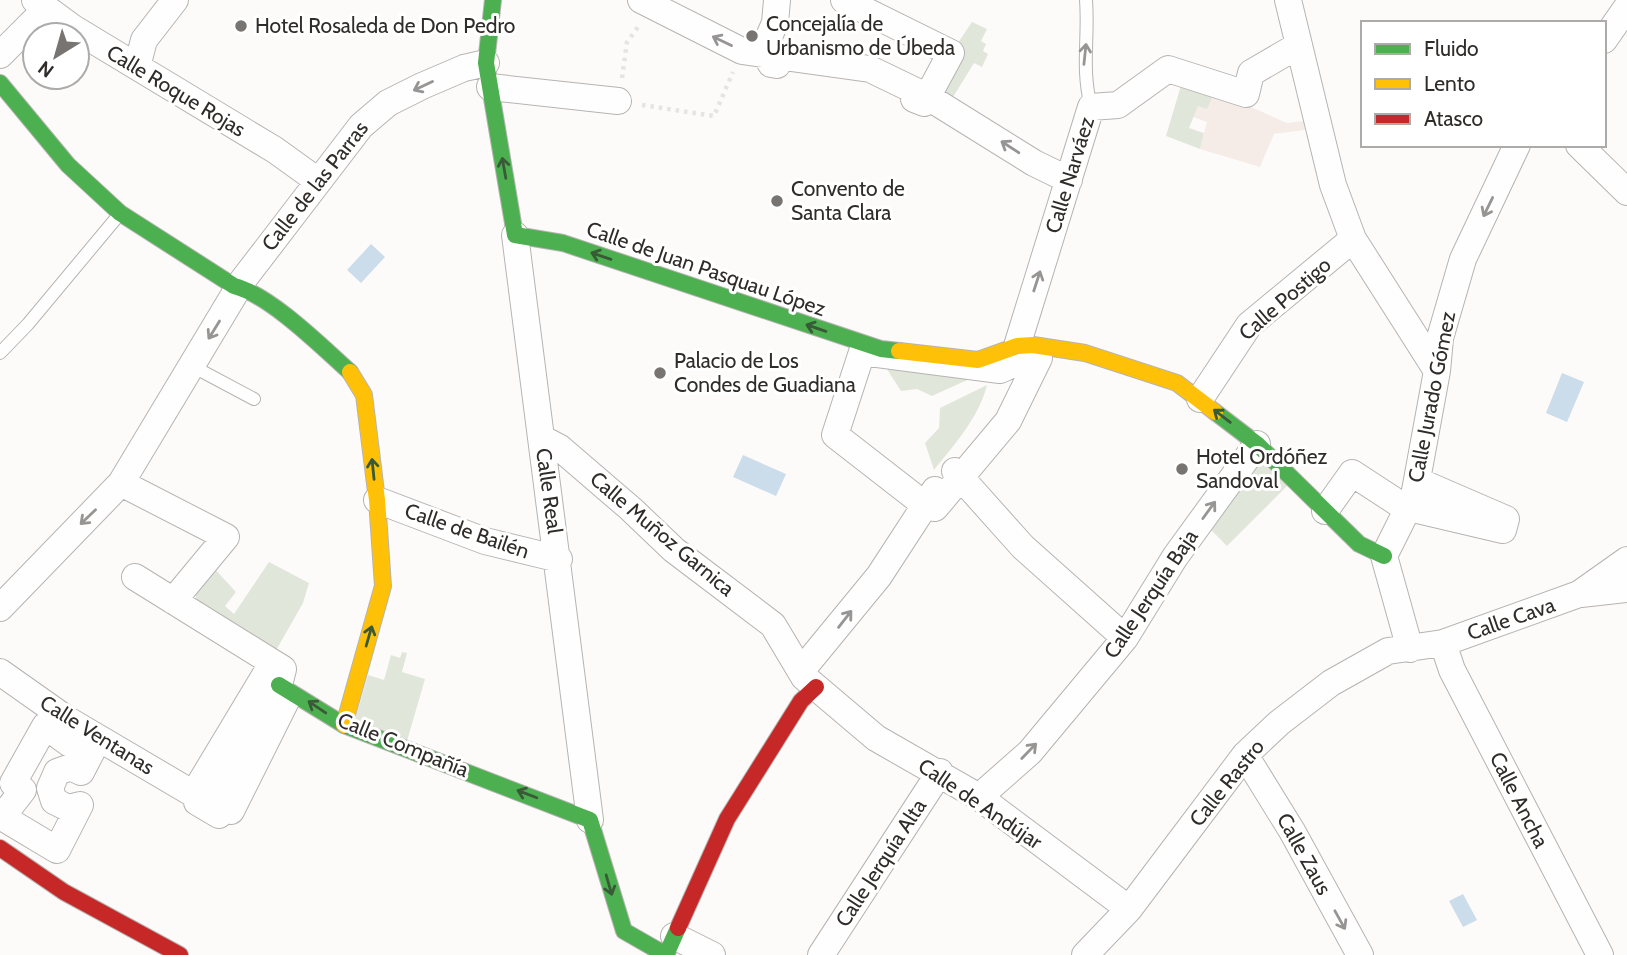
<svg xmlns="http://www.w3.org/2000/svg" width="1627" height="955" viewBox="0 0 1627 955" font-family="Cabin,sans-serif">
	<rect width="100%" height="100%" fill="#fdfbf9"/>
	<path fill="#f5ece8" d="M 1215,91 L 1287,123 L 1304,121 L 1305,130 L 1274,134 L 1260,167 L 1200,149 L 1207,122 L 1193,117 L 1198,106 Z"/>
	<path fill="#e1e6da" d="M 972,22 L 987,29 L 981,41 L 986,44 L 983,51 L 988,54 L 982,67 L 974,63 L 950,102 L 932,91 L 951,53 Z
		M 1182,82 L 1215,91 L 1207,109 L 1198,106 L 1189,128 L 1204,133 L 1200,149 L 1166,136 Z
		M 883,363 L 985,372 L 932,396 L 917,389 L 901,391 Z
		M 987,385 C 979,417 955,444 934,470 L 925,443 L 939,428 L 940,408 Z
		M 1259,451 L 1289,484 L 1227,546 L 1207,526 Z
		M 269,562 L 309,583 L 303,603 L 274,654 L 200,612 L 194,589 L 213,567 L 236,592 L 225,606 L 234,614 Z
		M 402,652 L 407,653 L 402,672 L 425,679 L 407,741 L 354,724 L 368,675 L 384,680 L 391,655 L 400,658 Z"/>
	<path fill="#cbdceb" d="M 371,244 L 385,257 L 361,283 L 347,270 Z
		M 1562,373 L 1584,382 L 1567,422 L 1546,413 Z
		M 743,455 L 786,474 L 776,496 L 733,477 Z
		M 1463,894 L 1477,920 L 1463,927 L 1449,901 Z"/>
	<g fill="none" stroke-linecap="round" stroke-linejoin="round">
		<defs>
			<path id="lane" d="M 1086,0 C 1089,39 1081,67 1091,107
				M 0,353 L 28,324 L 118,216
				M 192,366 L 254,399"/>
			<path id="street" d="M 35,0 L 73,28 L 275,150 L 318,181
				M 641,0 L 742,51 L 870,69 L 928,97 L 1034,163 L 1069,180
				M 844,0 L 951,53 L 924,103 L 914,99
				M 1288,0 L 1333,185 L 1353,239 L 1437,371
				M 1604,40 L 1627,7
				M 0,55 L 45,10
				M 777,65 L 771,64 L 763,50 L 775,23 L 777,0
				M 137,67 L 144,40 L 175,0
				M 490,87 L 618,101
				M 1579,145 L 1627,192
				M 515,235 L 590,820
				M 1017,346 L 1091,107 L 1118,105 L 1168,69 L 1246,94 L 1251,73 L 1299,45
				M 862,352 L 1000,370 L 1027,358 L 1039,358 L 1008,421 L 935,508 L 916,498 L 835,435 Z
				M 1200,399 L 1249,325 L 1353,239
				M 541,438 L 560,448 L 631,509 L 674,550 L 773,625 L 804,677 L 876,738 L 979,797 L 1129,909
				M 955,471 L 1023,547 L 1125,638
				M 121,483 L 226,537 L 173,601
				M 1425,484 L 1506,519 L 1503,530 L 1418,510 Z
				M 377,500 L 485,541 L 559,559
				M 1325,511 L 1352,473 L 1398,503 L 1409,507
				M 1581,594 L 1627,589
				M 0,608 L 121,483 L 243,280 L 361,126 L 388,103 L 422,86 L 464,68 L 486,63
				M 1443,643 L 1452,670 L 1600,955
				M 1410,649 L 1384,556 L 1414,496 L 1437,371 L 1440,338 L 1463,259 L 1517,145
				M 270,667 L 286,701 L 231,811 L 222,808 L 219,815 L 197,802 L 196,790 Z
				M 801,671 L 879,576 L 935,490
				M 0,672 L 68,720 L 197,796 L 207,797 L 216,791 L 279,685 L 283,669 L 135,577
				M 45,726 L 70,744 L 76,736 L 95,745 L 81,772 L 71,767 L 57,772 L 50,788 L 54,801 L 68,808 L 80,805 L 57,850 L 2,817 L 23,790 L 13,783 Z
				M 1245,755 L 1292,831 L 1360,955
				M 979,797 L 1030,752 L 1125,638 L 1175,557 L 1257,444
				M 674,936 L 712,955
				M 821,955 L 940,772
				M 1085,955 L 1129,909 L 1245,755 L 1279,723 L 1331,683 L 1388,651 L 1443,643 L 1579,594 L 1627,560"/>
			<path id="fast" d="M 493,0 L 486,63 L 515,235 L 563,243 L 881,349 L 899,351
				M 0,83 L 68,165 L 120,213 L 234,286 C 270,295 321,346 350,372
				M 1215,412 L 1257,444 L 1359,544 L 1384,556
				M 279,685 L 344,725 L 590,820 L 624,931 L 666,955 L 678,928"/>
			<path id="slow" d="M 899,351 L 978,360 L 1017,346 L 1033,345 L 1085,353 L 1177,383 L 1215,412
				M 344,725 L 383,586 L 377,500 L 364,395 L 350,372"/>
			<path id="jam" d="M 0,848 L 64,892 L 180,955
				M 678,928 L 727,819 L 801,701 L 816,687"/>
		</defs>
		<use href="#lane" stroke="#b6b4b2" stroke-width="14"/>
		<use href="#street" stroke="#b6b4b2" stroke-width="28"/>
		<use href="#fast" stroke="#b6b4b2" stroke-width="18"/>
		<use href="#slow" stroke="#b6b4b2" stroke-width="18"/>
		<use href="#jam" stroke="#b6b4b2" stroke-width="18"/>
		<path stroke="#e4e4e4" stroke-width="4.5" stroke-dasharray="3.5 5" stroke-linecap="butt" d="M 622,78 L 627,42 L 638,27
			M 642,105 L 714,116 L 733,72"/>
		<use href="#lane" stroke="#fffefe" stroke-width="12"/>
		<use href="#street" stroke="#fffefe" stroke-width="26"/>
		<use href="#fast" stroke="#4caf50" stroke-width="16"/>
		<use href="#slow" stroke="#ffc107" stroke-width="16"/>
		<use href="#jam" stroke="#c62828" stroke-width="16"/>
	</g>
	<defs><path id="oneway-shaft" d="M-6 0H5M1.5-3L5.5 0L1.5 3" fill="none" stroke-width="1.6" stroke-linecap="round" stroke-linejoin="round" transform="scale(1.75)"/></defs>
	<g stroke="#979594">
		<use href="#oneway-shaft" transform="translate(722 41) rotate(-154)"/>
		<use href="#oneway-shaft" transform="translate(1085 54) rotate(-84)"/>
		<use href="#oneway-shaft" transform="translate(423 86) rotate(155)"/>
		<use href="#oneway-shaft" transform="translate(1010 147) rotate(-147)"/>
		<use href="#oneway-shaft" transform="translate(1488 207) rotate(116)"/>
		<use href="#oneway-shaft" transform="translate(1037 281) rotate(-72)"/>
		<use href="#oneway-shaft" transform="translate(214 330) rotate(122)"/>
		<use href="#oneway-shaft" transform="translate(1209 510) rotate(-54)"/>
		<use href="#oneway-shaft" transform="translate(88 517) rotate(136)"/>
		<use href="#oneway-shaft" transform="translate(845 619) rotate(-52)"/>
		<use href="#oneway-shaft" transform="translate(1029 751) rotate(-46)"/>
		<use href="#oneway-shaft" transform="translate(1340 920) rotate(61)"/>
	</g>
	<g stroke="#395a37">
		<use href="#oneway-shaft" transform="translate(504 168) rotate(-100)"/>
		<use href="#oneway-shaft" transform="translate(601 256) rotate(-161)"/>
		<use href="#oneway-shaft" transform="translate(816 328) rotate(-161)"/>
		<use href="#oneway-shaft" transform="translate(1222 416) rotate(-142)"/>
		<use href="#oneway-shaft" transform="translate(373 469) rotate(-96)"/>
		<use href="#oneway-shaft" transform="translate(369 636) rotate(-74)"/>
		<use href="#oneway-shaft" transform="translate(317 707) rotate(-146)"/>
		<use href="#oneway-shaft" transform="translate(527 794) rotate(-159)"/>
		<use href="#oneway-shaft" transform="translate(609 885) rotate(74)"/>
	</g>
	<g fill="#777472" stroke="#fff" stroke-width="2.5">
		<circle cx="241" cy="26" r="7"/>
		<circle cx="752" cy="36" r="7"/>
		<circle cx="777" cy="201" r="7"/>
		<circle cx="660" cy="373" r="7"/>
		<circle cx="1182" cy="469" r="7"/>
	</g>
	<g text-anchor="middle" stroke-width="6" stroke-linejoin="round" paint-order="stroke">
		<g font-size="21" fill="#2f2c2a" stroke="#fff" text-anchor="start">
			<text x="766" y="31">Concejalía de<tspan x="766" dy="24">Urbanismo de Úbeda</tspan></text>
			<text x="255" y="33">Hotel Rosaleda de Don Pedro</text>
			<text x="791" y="196">Convento de<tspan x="791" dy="24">Santa Clara</tspan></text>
			<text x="674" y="368">Palacio de Los<tspan x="674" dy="24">Condes de Guadiana</tspan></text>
			<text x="1196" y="464">Hotel Ordóñez<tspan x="1196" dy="24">Sandoval</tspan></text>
		</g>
		<g font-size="21" fill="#2f2c2a" stroke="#fff">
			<text transform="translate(176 91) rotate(31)" y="7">Calle Roque Rojas</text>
			<text transform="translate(1070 175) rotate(-73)" y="7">Calle Narváez</text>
			<text transform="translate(315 186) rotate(-52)" y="7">Calle de las Parras</text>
			<text transform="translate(706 269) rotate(19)" y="7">Calle de Juan Pasquau López</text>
			<text transform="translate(1285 299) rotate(-41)" y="7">Calle Postigo</text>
			<text transform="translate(1432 397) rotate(-79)" y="7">Calle Jurado Gómez</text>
			<text transform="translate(549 491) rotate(82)" y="7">Calle Real</text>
			<text transform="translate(467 531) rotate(19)" y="7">Calle de Bailén</text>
			<text transform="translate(662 534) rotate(40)" y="7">Calle Muñoz Garnica</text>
			<text transform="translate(1151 594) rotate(-56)" y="7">Calle Jerquía Baja</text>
			<text transform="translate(1511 619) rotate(-19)" y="7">Calle Cava</text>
			<text transform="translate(97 735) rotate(32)" y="7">Calle Ventanas</text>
			<text transform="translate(403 745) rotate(22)" y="7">Calle Compañía</text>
			<text transform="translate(1227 783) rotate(-51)" y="7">Calle Rastro</text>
			<text transform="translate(1519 800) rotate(63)" y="7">Calle Ancha</text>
			<text transform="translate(980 804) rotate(34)" y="7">Calle de Andújar</text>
			<text transform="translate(1304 854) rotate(61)" y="7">Calle Zaus</text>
			<text transform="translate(881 863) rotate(-57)" y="7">Calle Jerquía Alta</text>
		</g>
	</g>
	<rect x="1361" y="21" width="245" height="126" fill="#ffffff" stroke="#acabaa" stroke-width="2"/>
	<rect x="1375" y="44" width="35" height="10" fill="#4caf50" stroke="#acabaa" stroke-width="2"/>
	<text x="1424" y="56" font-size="21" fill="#2f2c2a">Fluido</text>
	<rect x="1375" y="79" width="35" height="10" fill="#ffc107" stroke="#acabaa" stroke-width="2"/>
	<text x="1424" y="91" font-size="21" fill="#2f2c2a">Lento</text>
	<rect x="1375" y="114" width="35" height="10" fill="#c62828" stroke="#acabaa" stroke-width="2"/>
	<text x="1424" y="126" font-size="21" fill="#2f2c2a">Atasco</text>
	<g transform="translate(56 56) rotate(217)"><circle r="33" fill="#ffffff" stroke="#acabaa" stroke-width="2"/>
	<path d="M0-5L12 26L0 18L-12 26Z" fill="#777472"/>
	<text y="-10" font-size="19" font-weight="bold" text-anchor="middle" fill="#2f2c2a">N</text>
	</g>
</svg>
